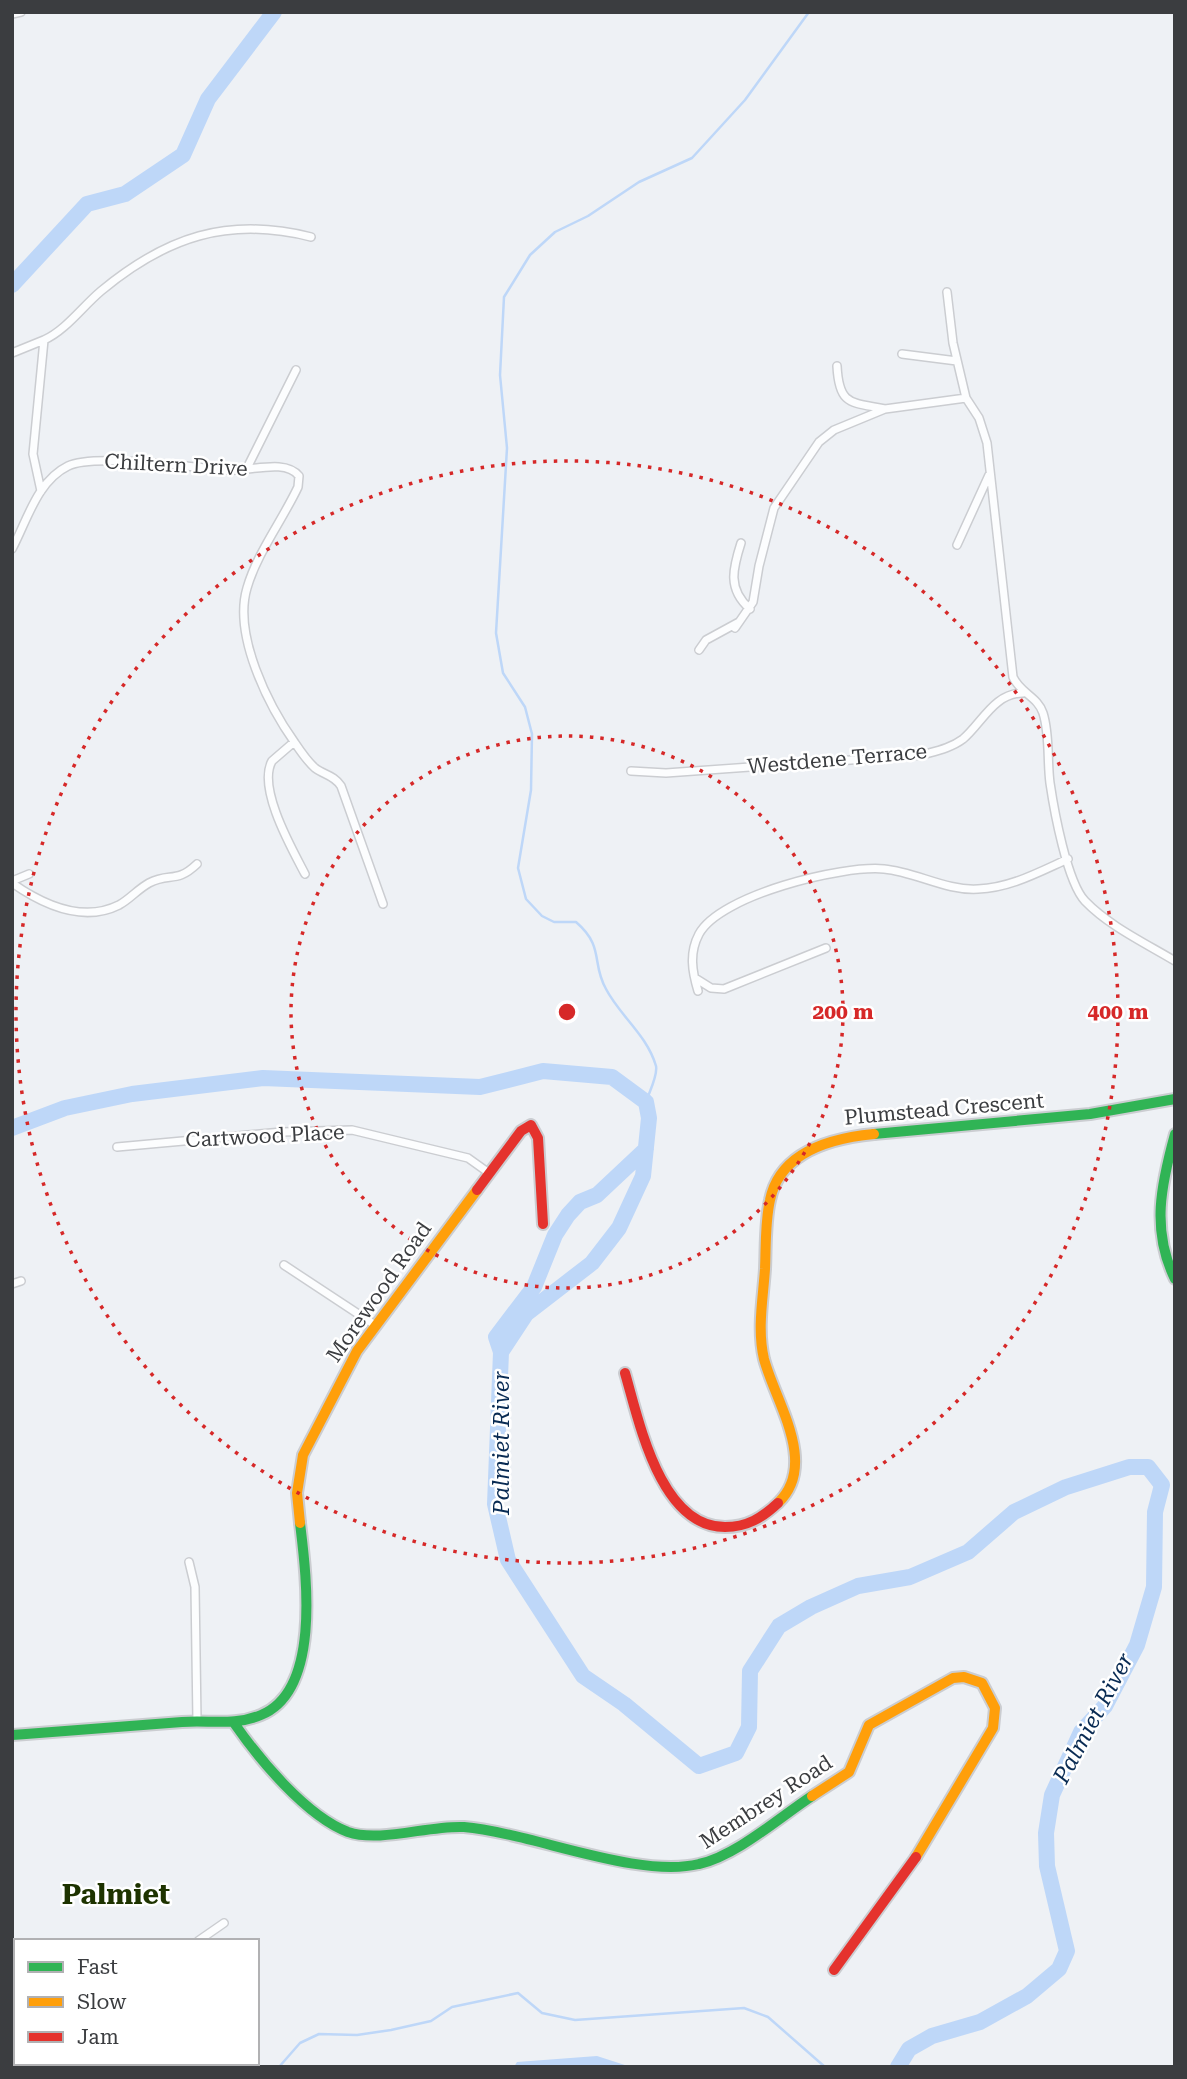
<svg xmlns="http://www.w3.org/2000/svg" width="1187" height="2079" viewBox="0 0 1187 2079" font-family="'Roboto Serif',serif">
	<rect width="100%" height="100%" fill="#eef1f5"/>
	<path fill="#bed7f8" d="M 597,2056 L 631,2067 L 514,2067 L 517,2062 Z"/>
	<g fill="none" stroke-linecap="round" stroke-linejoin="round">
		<path stroke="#bed7f8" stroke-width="2.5" d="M 646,1102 C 649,1092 658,1076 656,1066 C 647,1035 620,1016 606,989 C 591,963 605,947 576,922 L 554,922 L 542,916 L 526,899 L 518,868 L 531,790 L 532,734 L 525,707 L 503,673 L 496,633 L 507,448 L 500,375 L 504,297 L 530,255 L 555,232 L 588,216 L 639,182 L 692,158 L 745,100 L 809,12
			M 279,2067 L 300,2043 L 319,2034 L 357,2035 L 391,2030 L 431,2021 L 452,2007 L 518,1993 L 542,2013 L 575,2020 L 744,2008 L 768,2017 L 825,2067"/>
		<path stroke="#bed7f8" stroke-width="16" d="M 12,285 L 87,204 L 125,194 L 183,155 L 208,99 L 274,12
			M 12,1128 L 65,1108 L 132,1094 L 263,1078 L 480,1087 L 543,1071 L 612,1077 L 646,1102 L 649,1118 L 643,1176 L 619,1228 L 592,1263 L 526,1314 L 501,1352 L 495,1504 L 508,1560 L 583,1676 L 624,1704 L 699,1766 L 736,1753 L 749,1727 L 750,1671 L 779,1626 L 811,1607 L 858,1586 L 910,1577 L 968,1552 L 1014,1512 L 1066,1487 L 1129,1467 L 1148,1467 L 1162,1485 L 1155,1512 L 1154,1587 L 1137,1645 L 1105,1706 L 1081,1732 L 1052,1795 L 1046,1833 L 1047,1866 L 1067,1951 L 1059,1969 L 1027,1996 L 980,2022 L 932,2036 L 909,2049 L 898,2067
			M 501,1352 L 496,1337 L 534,1287 L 555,1235 L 568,1215 L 580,1202 L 597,1195 L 646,1149"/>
		<defs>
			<path id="street" d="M 12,14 L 21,12
				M 947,292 L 953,343 L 966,398 L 979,418 L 987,443 L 1013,677 C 1020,693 1038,697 1043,713 C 1050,735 1047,760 1050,783 C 1054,810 1067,882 1085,901 C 1109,926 1145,943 1175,961
				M 12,353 L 44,340
				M 902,354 L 957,361
				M 837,366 C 839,406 851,402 885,409
				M 246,470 L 296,370
				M 41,491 L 33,454 L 44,340 C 66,330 82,307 101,291 C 166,237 228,216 311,237
				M 741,543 C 733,568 727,589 750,609
				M 957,545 L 989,475
				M 12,549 C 27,521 37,481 68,466 C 94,453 194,468 228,470 C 249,472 285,458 299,476 L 298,487 C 282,521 257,553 247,588 C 233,635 268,705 295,743 C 301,752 307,761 315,768 C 324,775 334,775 341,786 L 383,904
				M 735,628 L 753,602 L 759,566 L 774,508 L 819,442 L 834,430 L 885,409 L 966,398
				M 699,650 L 706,640 L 739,622
				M 294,742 L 272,761 C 257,788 292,849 305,874
				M 631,771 L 666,773 L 922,755 C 936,751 951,748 963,739 C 982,723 994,693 1023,693
				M 12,881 L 29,874
				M 12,883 C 42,904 83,923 119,905 C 130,899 138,889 149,883 C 170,872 176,884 197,864
				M 695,978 L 711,988 L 724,989 L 826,948
				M 698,991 C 692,971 689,953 699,934 C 720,895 842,865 884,869 C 916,872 946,891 978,889 C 1010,888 1039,872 1068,859
				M 117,1147 L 282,1132 L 352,1130 L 468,1158 L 489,1173
				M 284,1265 L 375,1325
				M 12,1284 L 21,1281
				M 189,1562 L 195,1587 L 197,1721
				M 198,1941 L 224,1923
				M 12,2028 L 16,2026
				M 12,2064 L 13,2067"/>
			<path id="fast" d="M 874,1134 L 1090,1114 L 1175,1099
				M 1175,1134 C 1161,1185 1151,1230 1175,1279
				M 234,1723 C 259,1759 306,1816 348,1832 C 380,1843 429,1825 464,1827 C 532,1833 637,1879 699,1864 C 736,1856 780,1817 812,1796
				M 12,1735 C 69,1731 126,1726 182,1722 C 210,1720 235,1726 261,1715 C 322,1690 306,1573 300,1523"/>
			<path id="slow" d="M 778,1503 C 819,1464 775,1401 764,1359 C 757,1329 763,1299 765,1269 C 766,1246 765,1222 770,1200 C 780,1151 832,1138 874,1134
				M 300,1523 L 297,1493 L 303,1455 L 357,1351 L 477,1190
				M 812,1796 L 849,1772 L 869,1725 L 953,1678 L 964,1677 L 982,1683 L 995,1708 L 993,1728 L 916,1857"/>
			<path id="jam" d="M 477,1190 L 521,1131 L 531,1125 L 538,1138 L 543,1224
				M 625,1373 C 639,1421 660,1527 725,1527 C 747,1527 762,1518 778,1503
				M 834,1970 L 916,1857"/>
		</defs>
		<use href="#street" stroke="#cbcdd1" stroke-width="10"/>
		<use href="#fast" stroke="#cbcdd1" stroke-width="14"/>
		<use href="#slow" stroke="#cbcdd1" stroke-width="14"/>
		<use href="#jam" stroke="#cbcdd1" stroke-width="14"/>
		<use href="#street" stroke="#fcfdfe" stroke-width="7"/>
		<use href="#fast" stroke="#30b455" stroke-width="10"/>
		<use href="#slow" stroke="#ff9f0a" stroke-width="10"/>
		<use href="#jam" stroke="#e5322d" stroke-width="10"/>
	</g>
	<g fill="none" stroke="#d62828" stroke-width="3.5" stroke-dasharray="3.5 7">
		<circle cx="567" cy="1012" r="276"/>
		<circle cx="567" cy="1012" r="551"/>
	</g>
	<g text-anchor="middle" stroke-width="5" stroke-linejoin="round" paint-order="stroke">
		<g font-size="21" fill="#3b3d40" stroke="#fff">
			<text transform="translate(176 465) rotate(3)" y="7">Chiltern Drive</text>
			<text transform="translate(837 759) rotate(-5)" y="7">Westdene Terrace</text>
			<text transform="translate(944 1109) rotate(-5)" y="7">Plumstead Crescent</text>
			<text transform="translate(265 1136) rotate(-3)" y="7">Cartwood Place</text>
			<text transform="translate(379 1292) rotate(-55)" y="7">Morewood Road</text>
			<text transform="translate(766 1802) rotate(-33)" y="7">Membrey Road</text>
		</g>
		<g font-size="23" font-style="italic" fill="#092b53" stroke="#fff">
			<text transform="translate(501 1443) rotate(-90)" y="8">Palmiet River</text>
			<text transform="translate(1093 1718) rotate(-62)" y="8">Palmiet River</text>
		</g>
		<g font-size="28" font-weight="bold" fill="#1e3300" stroke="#fff">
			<text x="116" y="1904">Palmiet</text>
		</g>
	</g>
	<circle cx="567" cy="1012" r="10" fill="#d62828" stroke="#fff" stroke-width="3.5"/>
	<g font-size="21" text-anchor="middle" font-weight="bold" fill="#d62828" stroke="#fff" stroke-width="5" stroke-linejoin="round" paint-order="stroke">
		<text x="843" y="1019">200 m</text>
		<text x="1118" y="1019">400 m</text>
	</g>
	<rect width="1187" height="2079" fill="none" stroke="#3b3d40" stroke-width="28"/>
	<rect x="14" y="1939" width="245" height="126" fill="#ffffff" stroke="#b1b1b3" stroke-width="2"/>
	<rect x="28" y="1962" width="35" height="10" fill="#30b455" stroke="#b1b1b3" stroke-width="2"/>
	<text x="77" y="1974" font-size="21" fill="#3b3d40">Fast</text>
	<rect x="28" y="1997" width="35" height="10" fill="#ff9f0a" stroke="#b1b1b3" stroke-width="2"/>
	<text x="77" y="2009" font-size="21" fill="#3b3d40">Slow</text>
	<rect x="28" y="2032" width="35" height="10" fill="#e5322d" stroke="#b1b1b3" stroke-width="2"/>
	<text x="77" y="2044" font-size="21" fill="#3b3d40">Jam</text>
</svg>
